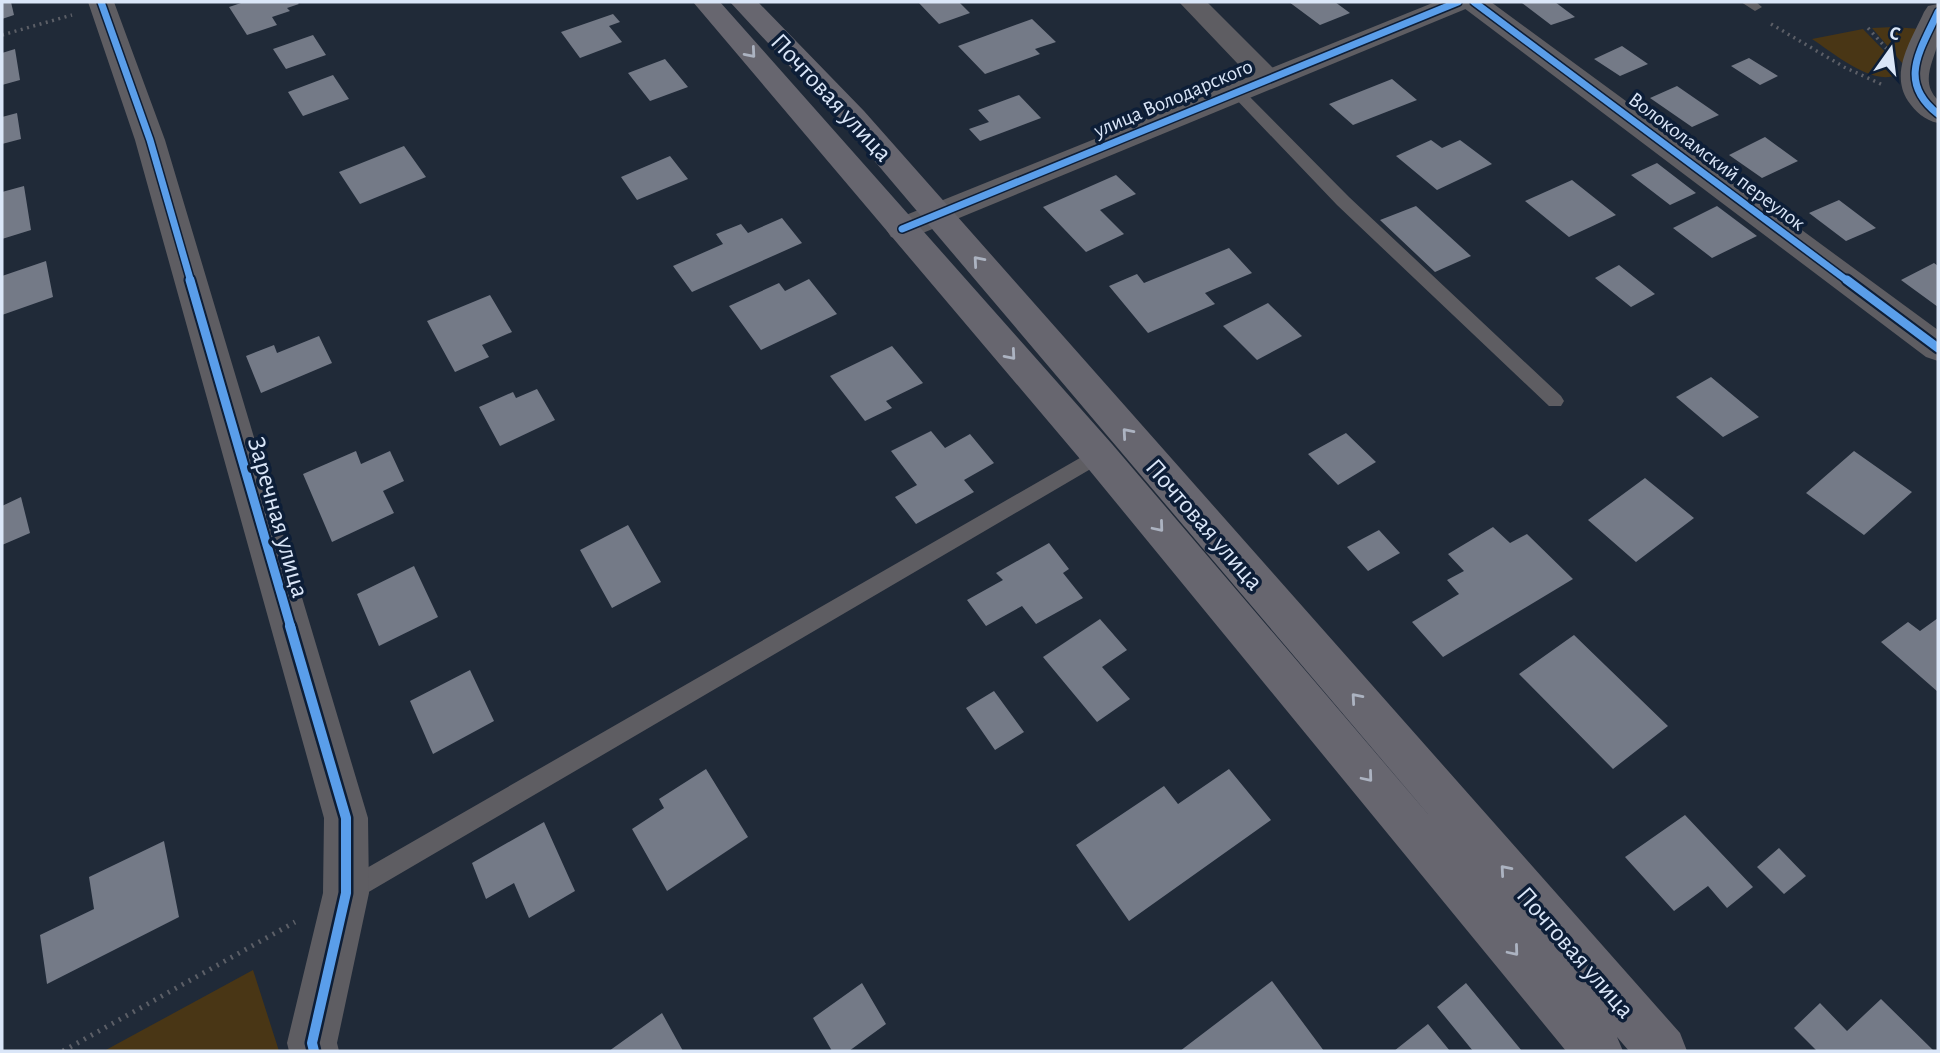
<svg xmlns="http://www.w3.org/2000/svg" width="1940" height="1053" viewBox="0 0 1940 1053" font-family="'Alegreya Sans',sans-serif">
	<rect width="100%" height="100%" fill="#202a38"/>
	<path fill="#493615" d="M 1894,27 L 1920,29 L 1903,64 L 1872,28 Z
		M 1863,29 L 1890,57 L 1896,75 C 1872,86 1832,52 1812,39 Z
		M 253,970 L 279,1051 L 104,1051 Z"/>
	<path fill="#747a87" d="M 2,2 L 11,2 L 14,15 L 2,19 Z
		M 244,2 L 297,2 L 299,4 L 287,8 L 290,11 L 272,17 L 277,25 L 247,35 L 229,7 Z
		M 918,2 L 959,2 L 970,13 L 939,24 Z
		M 1289,2 L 1335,2 L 1350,13 L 1320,25 Z
		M 1525,2 L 1555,2 L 1575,17 L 1551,25 L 1522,3 Z
		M 613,14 L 620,22 L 609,26 L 622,42 L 580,58 L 561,32 Z
		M 1032,19 L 1056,42 L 1035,49 L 1040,54 L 985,74 L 958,46 Z
		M 313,35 L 326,55 L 286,69 L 273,49 Z
		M 1622,46 L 1648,64 L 1620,76 L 1594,59 Z
		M 15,49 L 20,80 L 2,85 L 2,53 Z
		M 1749,58 L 1778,76 L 1760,85 L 1731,66 Z
		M 665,59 L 688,87 L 650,101 L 628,73 Z
		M 333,75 L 349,99 L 303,116 L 288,92 Z
		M 1392,79 L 1417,100 L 1353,125 L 1329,104 Z
		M 1677,86 L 1719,115 L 1692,127 L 1650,98 Z
		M 1019,95 L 1041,118 L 980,141 L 969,129 L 989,122 L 978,110 Z
		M 17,113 L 21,139 L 2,144 L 2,117 Z
		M 1765,137 L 1798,161 L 1762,178 L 1729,155 Z
		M 1431,140 L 1442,148 L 1460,140 L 1492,164 L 1437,190 L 1396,156 Z
		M 404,146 L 426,177 L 360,204 L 339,172 Z
		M 670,156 L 688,179 L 637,200 L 621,177 Z
		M 1657,163 L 1696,193 L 1670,205 L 1631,175 Z
		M 1116,175 L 1136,194 L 1100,210 L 1124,234 L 1086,252 L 1043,207 Z
		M 1572,180 L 1616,215 L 1569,237 L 1525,201 Z
		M 24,186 L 31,230 L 2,239 L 2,192 Z
		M 1839,200 L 1876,228 L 1846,241 L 1809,213 Z
		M 1416,206 L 1471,256 L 1435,272 L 1380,220 Z
		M 1717,206 L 1757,236 L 1712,258 L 1673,228 Z
		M 782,218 L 802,243 L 692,292 L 673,266 L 723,244 L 716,234 L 741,224 L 748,233 Z
		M 1229,248 L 1252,273 L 1205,293 L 1215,304 L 1148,333 L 1109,286 L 1137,274 L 1144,283 Z
		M 46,261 L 53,297 L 2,315 L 2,276 Z
		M 1934,263 L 1938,266 L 1938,307 L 1901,280 Z
		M 1619,265 L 1655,294 L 1631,307 L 1595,278 Z
		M 809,279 L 837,314 L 761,350 L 729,306 L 779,283 L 785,291 Z
		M 490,295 L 512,332 L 482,345 L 489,357 L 455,372 L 427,321 Z
		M 1268,303 L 1302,336 L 1257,360 L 1223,326 Z
		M 319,336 L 332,363 L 261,393 L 246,356 L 274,345 L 277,353 Z
		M 892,346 L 923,383 L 886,401 L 892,408 L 865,421 L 830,376 Z
		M 1711,377 L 1759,417 L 1723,437 L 1676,397 Z
		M 537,389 L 555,420 L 500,446 L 479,407 L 513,392 L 516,398 Z
		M 931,431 L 945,448 L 970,434 L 994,463 L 964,480 L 974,492 L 916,524 L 895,497 L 917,485 L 891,451 Z
		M 1346,433 L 1376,462 L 1338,485 L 1308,454 Z
		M 356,451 L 361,464 L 390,451 L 404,481 L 383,491 L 394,513 L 332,542 L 303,474 Z
		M 1854,451 L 1912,492 L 1864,535 L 1806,493 Z
		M 1645,478 L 1694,518 L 1636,562 L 1588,520 Z
		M 21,497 L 30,533 L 2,545 L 2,506 Z
		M 628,525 L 661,582 L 612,608 L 580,550 Z
		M 1493,527 L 1510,543 L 1527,534 L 1573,579 L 1443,657 L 1412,622 L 1459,594 L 1447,580 L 1464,571 L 1448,554 Z
		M 1379,530 L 1400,553 L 1368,571 L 1347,547 Z
		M 1049,543 L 1069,569 L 1063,573 L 1083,598 L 1036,624 L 1022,606 L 986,626 L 967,600 L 1003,580 L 996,573 Z
		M 414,566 L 438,617 L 379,646 L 357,594 Z
		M 1938,618 L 1938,692 L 1881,642 L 1908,622 L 1920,631 Z
		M 1100,619 L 1127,650 L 1102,667 L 1130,699 L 1097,722 L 1043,657 Z
		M 1574,635 L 1668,726 L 1613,769 L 1519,674 Z
		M 470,670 L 494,721 L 433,754 L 410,701 Z
		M 994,691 L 1024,732 L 995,750 L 966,708 Z
		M 706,769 L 748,837 L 667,891 L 632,829 L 664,808 L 659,799 Z
		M 1229,769 L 1271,820 L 1129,921 L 1076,845 L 1164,786 L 1178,804 Z
		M 1685,815 L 1753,887 L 1727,908 L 1708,886 L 1674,911 L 1625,857 Z
		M 544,822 L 575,891 L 529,918 L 514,883 L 486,899 L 472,863 Z
		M 164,841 L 179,917 L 47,984 L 40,935 L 94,909 L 89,877 Z
		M 1779,848 L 1806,876 L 1784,894 L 1757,867 Z
		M 1272,981 L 1324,1051 L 1180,1051 Z
		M 862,983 L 886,1024 L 849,1051 L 832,1051 L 813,1018 Z
		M 1466,983 L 1522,1051 L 1473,1051 L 1437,1007 Z
		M 1881,999 L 1934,1051 L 1817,1051 L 1794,1028 L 1820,1003 L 1847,1031 Z
		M 662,1013 L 683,1051 L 609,1051 Z
		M 1428,1024 L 1450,1051 L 1394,1051 Z"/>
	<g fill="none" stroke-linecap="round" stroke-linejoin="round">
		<path stroke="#5c5f67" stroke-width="3.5" stroke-dasharray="2 4.5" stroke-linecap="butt" d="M 1771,24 L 1844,67 L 1883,85
			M 1868,28 L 1887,49
			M 2,35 L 72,15"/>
		<path stroke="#5c5f67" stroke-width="5" stroke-dasharray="2 6" stroke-linecap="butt" d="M 63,1051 L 295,922"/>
		<path fill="#5e5d62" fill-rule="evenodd" d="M 1741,2 L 1756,2 L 1762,7 L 1755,11 Z
			M 1236,86 L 1241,88 L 1349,197 L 1561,396 L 1564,401 L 1561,406 L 1549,406 L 1337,205 L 1231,94 L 1229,91 Z
			M 1099,447 L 1106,450 L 1108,455 L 1106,460 L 355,900 L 347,904 L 339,900 L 335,892 L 339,884 Z"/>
		<path fill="#5e5d62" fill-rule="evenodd" d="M 88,2 L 114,2 L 165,140 L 368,818 L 369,893 L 337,1043 L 339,1051 L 289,1051 L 287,1043 L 323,893 L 324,818 L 135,140 Z
			M 1179,2 L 1207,2 L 1277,72 L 1281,78 L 1277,84 L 1267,87 L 1257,84 Z
			M 1461,2 L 1491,2 L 1938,330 L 1938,361 L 1926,357 L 1464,8 Z
			M 1938,4 C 1939,15 1940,31 1938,43 C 1933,62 1920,83 1938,100 L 1938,123 C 1924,120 1916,112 1908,101 C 1889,72 1912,39 1924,12 L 1928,6 Z"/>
		<path fill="#5e5d62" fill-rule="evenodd" d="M 1435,2 L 1471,2 L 1468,8 L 913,237 L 902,240 L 891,237 L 886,229 L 891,221 Z"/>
		<path fill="#67666f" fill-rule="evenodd" d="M 693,2 L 720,2 L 1112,444 L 1433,820 L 844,125 L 730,2 L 758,2 L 864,111 L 1680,1033 L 1687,1051 L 1629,1051 L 1617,1037 L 1623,1051 L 1566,1051 L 1086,466 Z"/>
		<defs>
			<path id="cycleway-far2" d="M 101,2 L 150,140 L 191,282
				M 1474,2 L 1849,282
				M 1938,12 C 1920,51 1897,82 1938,114
				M 902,229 L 1458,2"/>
			<path id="cycleway-far1" d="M 190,280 L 291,628
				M 1847,280 L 1938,348"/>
			<path id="cycleway" d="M 290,626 L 346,818 L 346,893 L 312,1043 L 314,1051"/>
		</defs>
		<use href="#cycleway-far2" stroke="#0d1e37" stroke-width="10"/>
		<use href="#cycleway-far1" stroke="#0d1e37" stroke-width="13"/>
		<use href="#cycleway" stroke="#0d1e37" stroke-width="15"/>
		<use href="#cycleway-far2" stroke="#5a9eea" stroke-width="7"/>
		<use href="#cycleway-far1" stroke="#5a9eea" stroke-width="9"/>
		<use href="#cycleway" stroke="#5a9eea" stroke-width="10"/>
	</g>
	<defs><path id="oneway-chevron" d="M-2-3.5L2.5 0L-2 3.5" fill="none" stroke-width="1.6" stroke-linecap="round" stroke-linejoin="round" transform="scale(1.75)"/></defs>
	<g stroke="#acb3c1">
		<use href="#oneway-chevron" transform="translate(751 53) rotate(49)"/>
		<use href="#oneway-chevron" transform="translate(978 261) rotate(-131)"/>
		<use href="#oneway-chevron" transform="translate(1011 355) rotate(49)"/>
		<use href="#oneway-chevron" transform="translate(1127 433) rotate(-131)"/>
		<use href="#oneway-chevron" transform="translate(1159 527) rotate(50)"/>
		<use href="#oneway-chevron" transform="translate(1356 698) rotate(-131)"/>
		<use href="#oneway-chevron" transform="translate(1368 777) rotate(50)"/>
		<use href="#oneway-chevron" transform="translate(1505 870) rotate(-131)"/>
		<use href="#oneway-chevron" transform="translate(1514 951) rotate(50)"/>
	</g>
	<g text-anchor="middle" stroke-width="7" stroke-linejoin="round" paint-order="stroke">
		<g font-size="21" fill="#dae6f8" stroke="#0d1e37">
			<text transform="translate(1173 98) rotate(-23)" y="7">улица Володарского</text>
			<text transform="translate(1717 161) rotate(37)" y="7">Волоколамский переулок</text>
		</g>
		<g font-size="26" fill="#dae6f8" stroke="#0d1e37">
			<text transform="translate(832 97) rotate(47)" y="9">Почтовая улица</text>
			<text transform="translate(279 517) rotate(74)" y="9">Заречная улица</text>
			<text transform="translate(1205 524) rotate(49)" y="9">Почтовая улица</text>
			<text transform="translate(1576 952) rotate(49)" y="9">Почтовая улица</text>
		</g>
	</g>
	<rect width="1940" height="1053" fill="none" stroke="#dae6f8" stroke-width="7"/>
	<g transform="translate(1891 49) rotate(14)" stroke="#0d1e37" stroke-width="5" paint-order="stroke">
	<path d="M0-5L12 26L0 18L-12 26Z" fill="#dae6f8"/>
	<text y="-10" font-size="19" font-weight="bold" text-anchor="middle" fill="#dae6f8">С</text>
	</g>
</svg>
